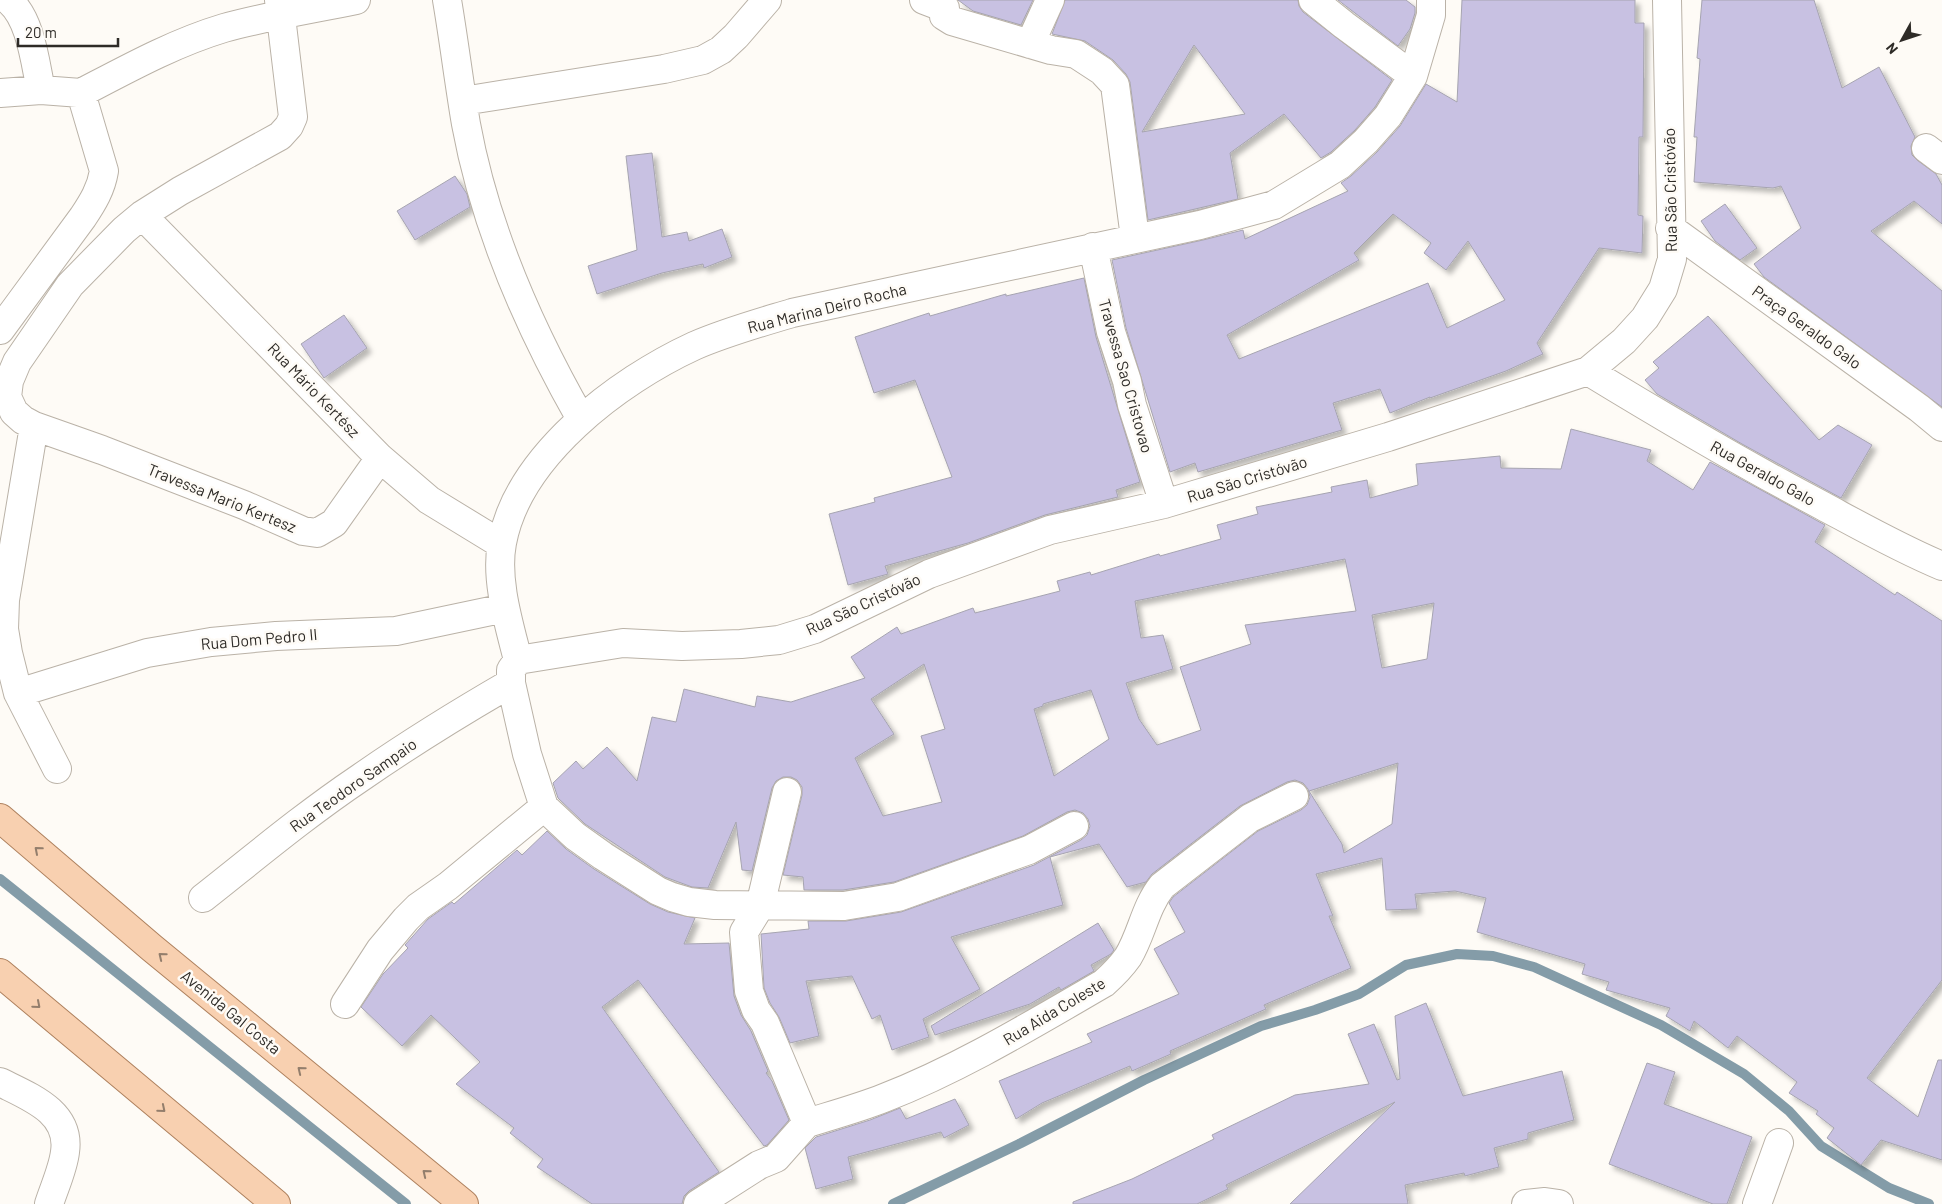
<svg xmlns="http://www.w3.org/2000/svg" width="1942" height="1204" viewBox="0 0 1942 1204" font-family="Barlow,sans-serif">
	<defs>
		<filter id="shadow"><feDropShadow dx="4.5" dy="4.5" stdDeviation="2.5" flood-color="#0004"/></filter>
	</defs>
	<rect width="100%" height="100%" fill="#fefbf6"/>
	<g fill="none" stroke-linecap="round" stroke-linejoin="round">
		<path stroke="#849ca8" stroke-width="10" d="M 0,879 L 406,1204
			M 893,1204 L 1021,1143 L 1144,1080 L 1261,1026 L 1315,1010 L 1359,994 L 1406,965 L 1457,954 L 1493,956 L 1534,967 L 1661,1025 L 1744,1074 L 1789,1111 L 1821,1146 L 1889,1188 L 1929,1204"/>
	</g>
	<path fill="#c8c1e2" stroke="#a6a4b0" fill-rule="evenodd" filter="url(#shadow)" d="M 958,0 L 1033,0 L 1021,25 L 973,11 Z
		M 1065,0 L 1298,0 L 1299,6 L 1303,12 L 1392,80 L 1375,107 L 1355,130 L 1331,152 L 1321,158 L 1284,114 L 1230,153 L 1238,199 L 1148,220 L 1130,82 L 1126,74 L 1113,60 L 1085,41 L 1052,34 ZM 1194,45 L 1245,114 L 1142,132 Z
		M 1338,0 L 1406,0 L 1415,7 L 1415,13 L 1410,29 L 1398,46 Z
		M 1462,0 L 1635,0 L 1635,23 L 1644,23 L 1643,137 L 1639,137 L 1638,215 L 1643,216 L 1642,253 L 1599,248 L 1537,343 L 1543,354 L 1506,371 L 1430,398 L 1430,397 L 1390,413 L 1380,389 L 1333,403 L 1342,430 L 1198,472 L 1195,463 L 1170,472 L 1126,328 L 1112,260 L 1203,240 L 1243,230 L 1245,239 L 1348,191 L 1341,183 L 1351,176 L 1377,152 L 1400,126 L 1426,84 L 1457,102 ZM 1393,214 L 1431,243 L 1424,253 L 1446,270 L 1468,241 L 1505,300 L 1447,328 L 1428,283 L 1239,359 L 1227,335 L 1359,260 L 1354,253 Z
		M 1702,0 L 1814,0 L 1842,88 L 1879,67 L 1915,137 L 1911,146 L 1912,155 L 1917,160 L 1936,174 L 1942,185 L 1942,224 L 1914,201 L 1871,231 L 1942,291 L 1942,407 L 1764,277 L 1754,264 L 1801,228 L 1781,186 L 1773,188 L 1694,182 L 1697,137 L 1694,137 L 1700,59 L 1697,58 Z
		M 652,153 L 662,237 L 687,232 L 689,241 L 722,229 L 732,257 L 704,268 L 703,264 L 662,273 L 597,294 L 588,266 L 637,250 L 626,156 Z
		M 455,176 L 467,194 L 470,207 L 415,240 L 397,211 Z
		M 1725,204 L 1757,248 L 1740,260 L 1715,241 L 1701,221 Z
		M 1084,278 L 1096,337 L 1140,482 L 1116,490 L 1118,497 L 1045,515 L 968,543 L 885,566 L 888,574 L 848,585 L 829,514 L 875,502 L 874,498 L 952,477 L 915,380 L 874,393 L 855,337 L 929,313 L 930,316 L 1006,294 L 1006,296 Z
		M 344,315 L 367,348 L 324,378 L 301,344 Z
		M 1708,316 L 1819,440 L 1838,425 L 1872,445 L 1841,498 L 1742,444 L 1657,394 L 1645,380 L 1659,368 L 1653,362 Z
		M 1571,429 L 1651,450 L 1647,461 L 1693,490 L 1710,462 L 1825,525 L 1815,542 L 1895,595 L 1897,592 L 1942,621 L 1942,980 L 1867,1078 L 1918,1117 L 1938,1060 L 1942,1060 L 1942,1160 L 1881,1140 L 1861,1165 L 1827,1138 L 1834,1128 L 1816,1114 L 1818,1111 L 1789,1093 L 1797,1082 L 1737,1036 L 1728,1048 L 1694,1021 L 1690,1031 L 1666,1016 L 1670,1008 L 1606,990 L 1609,982 L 1582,974 L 1585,964 L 1477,932 L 1486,898 L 1455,891 L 1415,894 L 1417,909 L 1386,910 L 1382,858 L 1316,874 L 1333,916 L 1329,916 L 1351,968 L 1264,1005 L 1266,1009 L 1170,1051 L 1171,1054 L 1132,1071 L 1130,1066 L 1042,1103 L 1016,1119 L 999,1081 L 1092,1042 L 1087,1034 L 1179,994 L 1154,949 L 1185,932 L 1169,903 L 1173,897 L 1258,831 L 1301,810 L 1307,805 L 1310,797 L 1308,789 L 1303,783 L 1295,780 L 1287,782 L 1240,806 L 1152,874 L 1146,882 L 1127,887 L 1099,844 L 1050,857 L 1063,905 L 951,937 L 980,989 L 923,1019 L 929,1037 L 892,1050 L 880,1015 L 872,1019 L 852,976 L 806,981 L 819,1036 L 790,1043 L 779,1017 L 770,1003 L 764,988 L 761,934 L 809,929 L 808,921 L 846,921 L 901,912 L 1034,865 L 1081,840 L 1087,835 L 1090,826 L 1088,819 L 1083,813 L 1075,810 L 1067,812 L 1023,836 L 894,882 L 843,890 L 804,890 L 803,877 L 783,875 L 802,795 L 802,787 L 797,780 L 791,777 L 783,777 L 776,781 L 772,788 L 752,871 L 742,870 L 736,822 L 708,888 L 692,887 L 665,877 L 585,824 L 558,798 L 553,783 L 576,761 L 583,769 L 607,747 L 637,781 L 652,717 L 676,722 L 684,689 L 755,707 L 757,696 L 791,702 L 865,678 L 851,657 L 897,627 L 901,634 L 973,608 L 975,613 L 1060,591 L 1057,581 L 1090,572 L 1091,575 L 1159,554 L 1160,556 L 1221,539 L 1217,525 L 1258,514 L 1256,507 L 1332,492 L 1331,487 L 1367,480 L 1370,498 L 1418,485 L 1416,464 L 1500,456 L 1501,468 L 1561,469 ZM 1345,559 L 1356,611 L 1245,625 L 1251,644 L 1180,667 L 1201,730 L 1157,745 L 1139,719 L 1126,683 L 1173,669 L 1163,635 L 1141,638 L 1135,601 ZM 1434,603 L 1427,659 L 1382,668 L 1372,615 ZM 924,664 L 945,729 L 921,736 L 942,802 L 883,816 L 855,758 L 894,734 L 871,699 ZM 1091,690 L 1109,739 L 1054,776 L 1034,709 L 1043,706 L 1043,704 ZM 1398,763 L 1392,824 L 1344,853 L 1342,844 L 1309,791 Z
		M 547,831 L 566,849 L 594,869 L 650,904 L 668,912 L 695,918 L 684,944 L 729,943 L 734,996 L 741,1015 L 751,1031 L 768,1071 L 766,1073 L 772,1081 L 789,1120 L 767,1145 L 764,1146 L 638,980 L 602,1007 L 719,1172 L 689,1191 L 684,1196 L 682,1204 L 592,1204 L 537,1167 L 543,1159 L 510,1133 L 514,1128 L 456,1084 L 480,1062 L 431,1015 L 402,1046 L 361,1007 L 383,974 L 408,948 L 405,945 L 428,919 L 452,902 L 454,904 L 517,850 L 522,855 Z
		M 1098,923 L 1114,950 L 1111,954 L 1091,965 L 1094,971 L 1061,990 L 1059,987 L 1030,1004 L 935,1035 L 931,1026 Z
		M 1426,1003 L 1463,1096 L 1562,1071 L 1574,1120 L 1528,1133 L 1528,1139 L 1494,1148 L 1499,1167 L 1465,1176 L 1464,1173 L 1405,1185 L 1408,1204 L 1290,1204 L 1395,1102 L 1226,1185 L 1228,1189 L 1197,1204 L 1073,1204 L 1073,1202 L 1132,1179 L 1214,1139 L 1212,1135 L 1295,1095 L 1369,1084 L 1348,1034 L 1374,1024 L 1397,1080 L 1400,1079 L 1395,1016 Z
		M 1647,1063 L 1675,1072 L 1664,1104 L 1752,1137 L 1727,1204 L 1713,1204 L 1609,1164 Z
		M 955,1099 L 969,1125 L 944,1138 L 941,1132 L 848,1157 L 853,1179 L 816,1189 L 805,1148 L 816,1137 L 870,1120 L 900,1108 L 906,1119 Z"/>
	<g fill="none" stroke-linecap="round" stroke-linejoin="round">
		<defs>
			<path id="minor" d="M 8,0 C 31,18 35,63 41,90
				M 279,0 L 293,117 L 289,126 L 280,136 L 180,191 L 142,215 L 124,230 L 70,285 L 17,362 L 9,381 L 7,397 L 14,412 L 23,420 L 34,426 L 102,450 L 244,505 L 303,531 L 317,533 L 334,523 L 380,458
				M 447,0 C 454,41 459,83 466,124 C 485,228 529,328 581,419
				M 924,0 L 945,8 L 944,16 L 952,21 L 1051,50 L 1076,54 L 1102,71 L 1115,85 L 1135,238
				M 1313,0 L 1344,25 L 1413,76
				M 1030,44 L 1050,0
				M 0,93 L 41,90 L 81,93
				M 81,93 C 127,69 174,43 224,28 C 267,16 312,9 356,0
				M 463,101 L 664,69 L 703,60 L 721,50 L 736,36 L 767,0
				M 1926,148 L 1942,160
				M 142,215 L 380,458 L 429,500 L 501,544
				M 1670,228 L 1919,408 L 1942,427
				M 1093,247 L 1111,332 L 1127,381 L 1132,405 L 1164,504
				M 0,330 L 83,217 C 93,202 101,189 104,171 L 81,93
				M 1588,371 C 1665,418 1743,464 1823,506 C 1862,527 1901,549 1942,566
				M 34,426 L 5,600 L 4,629 L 8,653 L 18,693 L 57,769
				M 518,660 L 623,643 L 682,646 L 741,644 L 779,640 L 815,629 L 929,574 L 1050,530 L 1164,504 L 1388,437 L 1588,371 L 1624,341 L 1645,318 L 1663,289 L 1672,259 L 1667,0
				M 18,693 L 147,653 L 211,642 L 276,636 L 396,631 L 505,608
				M 787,792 L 760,906 L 744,932 L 749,991 L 756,1010 L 765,1023 L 807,1123
				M 1074,826 L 1029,850 L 898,897 L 844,906 L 715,905 L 689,902 L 672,897 L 658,891 L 603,856 L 575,836 L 544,807 L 527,754 L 511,683 L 511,670 L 518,660 C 509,624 495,580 502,543 C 518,456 618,381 694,346 C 726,332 759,323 792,313 L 1200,225 L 1274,205 L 1340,165 L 1366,141 L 1388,116 L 1413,76 L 1431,15 L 1431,0
				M 203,898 C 255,857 305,815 360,778 C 409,744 459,713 511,683
				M 345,1004 L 380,950 L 406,919 L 418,907 L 448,886 L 544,807
				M 0,1082 C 30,1097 71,1112 65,1152 C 63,1169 54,1188 49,1204
				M 807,1123 C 833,1115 859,1108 884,1098 C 961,1068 1033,1024 1104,983 C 1113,975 1121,967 1128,957 C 1142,934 1145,907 1162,886 L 1250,818 L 1294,796
				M 698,1204 L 759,1165 L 776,1158 L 807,1123
				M 1526,1204 L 1545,1202 L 1559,1204
				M 1757,1204 L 1779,1143"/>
			<path id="major" d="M 0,818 L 152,948 L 464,1204
				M 0,973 L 276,1204"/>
		</defs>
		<use href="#minor" stroke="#bab2a7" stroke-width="30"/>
		<use href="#major" stroke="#ae815e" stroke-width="30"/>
		<use href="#minor" stroke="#fff" stroke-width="28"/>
		<use href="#major" stroke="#f8d0b0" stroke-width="28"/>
	</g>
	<defs><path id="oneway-chevron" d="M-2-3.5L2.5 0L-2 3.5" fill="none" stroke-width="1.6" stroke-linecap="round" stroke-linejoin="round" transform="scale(1.25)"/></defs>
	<g stroke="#937e6c">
		<use href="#oneway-chevron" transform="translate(38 850) rotate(-139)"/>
		<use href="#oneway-chevron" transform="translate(162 956) rotate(-141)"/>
		<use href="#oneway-chevron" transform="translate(37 1005) rotate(41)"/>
		<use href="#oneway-chevron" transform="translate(301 1070) rotate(-141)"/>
		<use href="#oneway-chevron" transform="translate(162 1109) rotate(40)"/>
		<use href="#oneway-chevron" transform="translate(426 1173) rotate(-141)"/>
	</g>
	<g text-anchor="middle" stroke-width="5" stroke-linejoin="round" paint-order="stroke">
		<g font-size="16" fill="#2e2b27" stroke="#fefbf6">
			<text transform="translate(1670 190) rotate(-91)" y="6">Rua São Cristóvão</text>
			<text transform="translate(827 308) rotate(-14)" y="6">Rua Marina Deiro Rocha</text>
			<text transform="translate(1807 327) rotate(36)" y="6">Praça Geraldo Galo</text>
			<text transform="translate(1126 376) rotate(74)" y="6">Travessa Sao Cristovao</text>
			<text transform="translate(314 390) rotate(46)" y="6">Rua Mário Kertész</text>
			<text transform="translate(1763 473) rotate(29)" y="6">Rua Geraldo Galo</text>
			<text transform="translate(1247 479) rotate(-17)" y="6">Rua São Cristóvão</text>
			<text transform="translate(222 498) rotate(22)" y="6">Travessa Mario Kertesz</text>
			<text transform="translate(863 604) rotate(-25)" y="6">Rua São Cristóvão</text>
			<text transform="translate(259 639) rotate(-5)" y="6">Rua Dom Pedro II</text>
			<text transform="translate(353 785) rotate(-35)" y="6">Rua Teodoro Sampaio</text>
			<text transform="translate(1054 1011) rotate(-31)" y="6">Rua Aida Coleste</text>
			<text transform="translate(231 1012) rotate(39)" y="6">Avenida Gal Costa</text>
		</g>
	</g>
	<g transform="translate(1902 40) rotate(230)" stroke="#fefbf6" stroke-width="4" paint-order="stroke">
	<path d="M0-4L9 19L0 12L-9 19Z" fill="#2e2b27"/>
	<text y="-8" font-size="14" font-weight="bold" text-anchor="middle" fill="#2e2b27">N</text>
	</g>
	<path d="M18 38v8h100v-8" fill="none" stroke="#2e2b27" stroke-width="2.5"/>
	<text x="25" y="38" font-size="15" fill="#2e2b27" stroke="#fefbf6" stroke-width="4" paint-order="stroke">20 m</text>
</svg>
